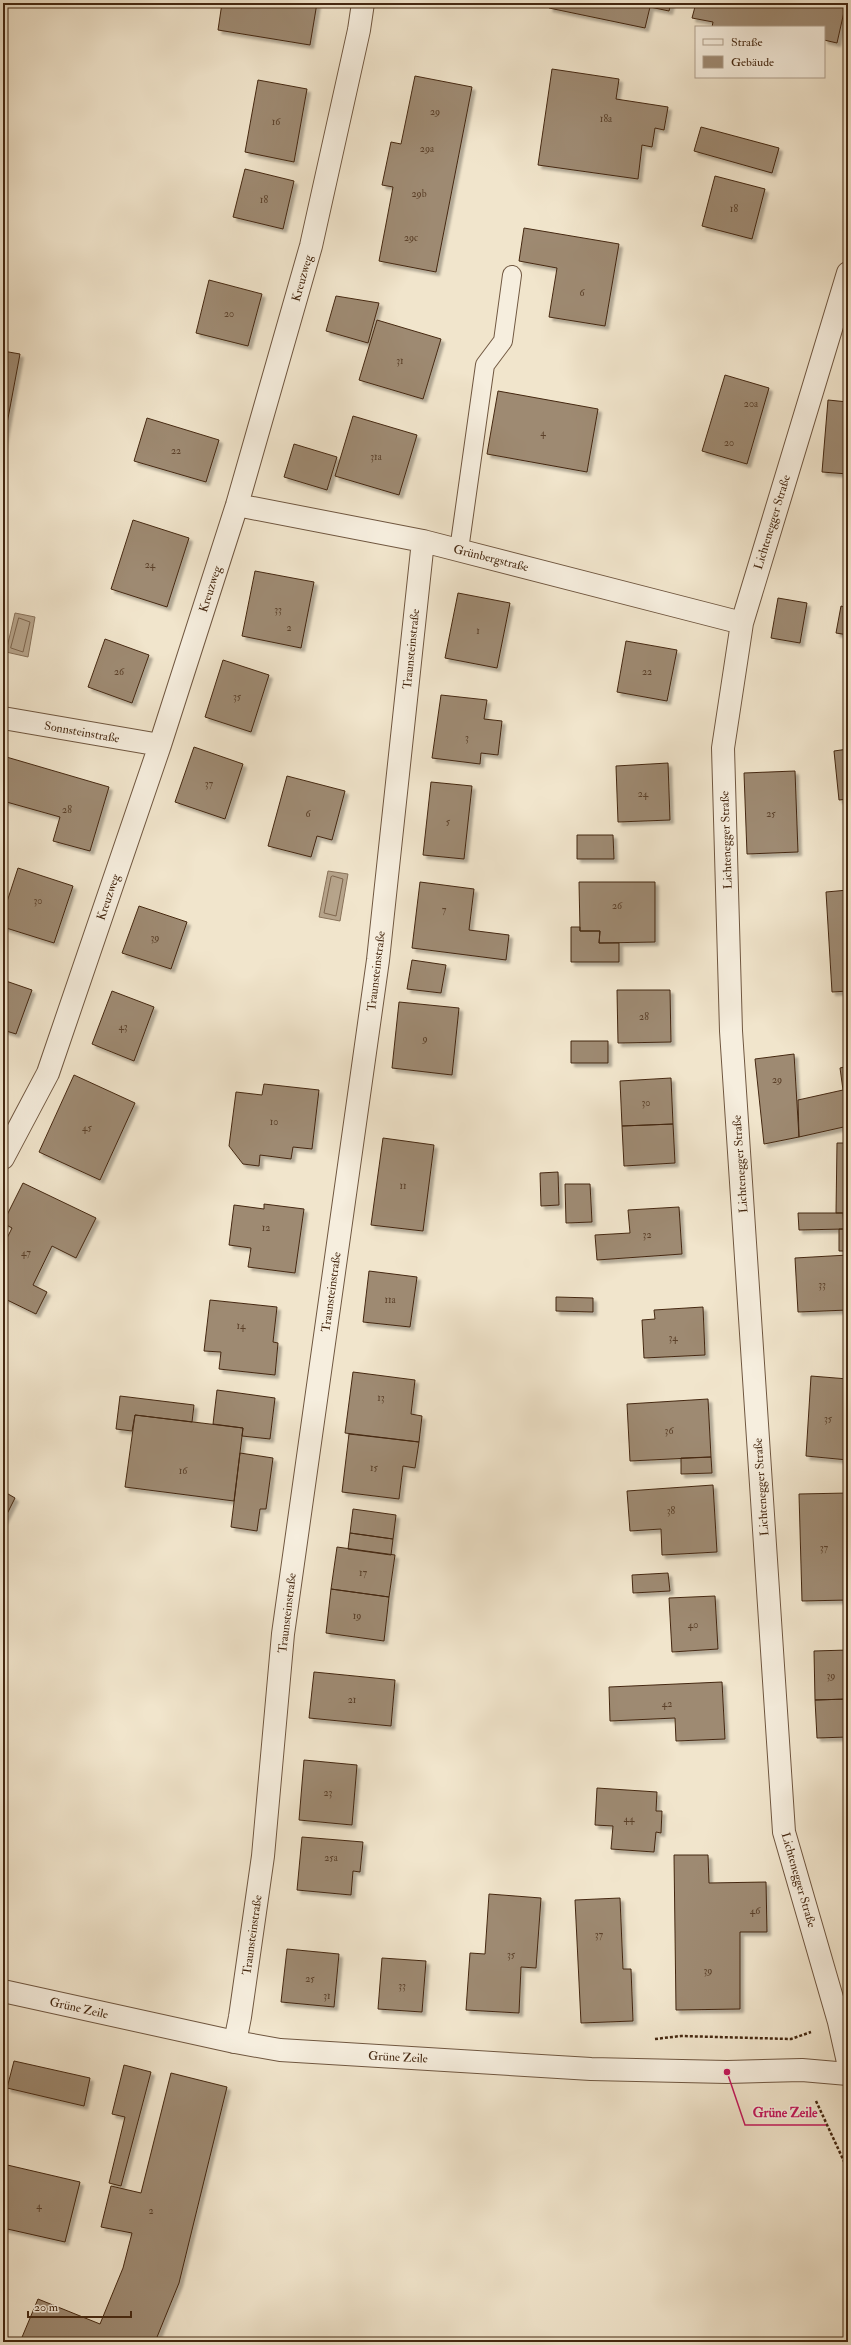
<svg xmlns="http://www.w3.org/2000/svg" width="851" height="2345" viewBox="0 0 851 2345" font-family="'IM FELL Double Pica',serif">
	<defs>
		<filter id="shadow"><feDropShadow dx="3.5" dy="3.5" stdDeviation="1" flood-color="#0004"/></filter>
	</defs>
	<rect width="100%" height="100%" fill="#f1e5cc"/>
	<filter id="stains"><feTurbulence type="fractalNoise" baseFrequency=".005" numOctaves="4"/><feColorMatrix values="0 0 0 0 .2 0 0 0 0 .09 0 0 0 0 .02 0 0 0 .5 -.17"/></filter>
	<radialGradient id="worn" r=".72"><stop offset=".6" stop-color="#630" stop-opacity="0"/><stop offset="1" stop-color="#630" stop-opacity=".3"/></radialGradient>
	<path fill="#b7a58c" stroke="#89735b" d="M 15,613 L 35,617 L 28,657 L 6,652 Z
		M 328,871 L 348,874 L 340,921 L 319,917 Z"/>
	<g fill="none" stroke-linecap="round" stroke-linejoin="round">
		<path stroke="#7e664e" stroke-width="1" d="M 19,618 L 30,622 L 23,652 L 11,648 Z
			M 333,876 L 343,879 L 336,916 L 324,913 L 331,877 Z"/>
	</g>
	<path fill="#9e8a72" stroke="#452811" filter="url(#shadow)" d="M 222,3 L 317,3 L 310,45 L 218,30 Z
		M 551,3 L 671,3 L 669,11 L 650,7 L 645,28 L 549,8 Z
		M 696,3 L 846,3 L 837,43 L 824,40 L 824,27 L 712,27 L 713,22 L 692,18 Z
		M 552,69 L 619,79 L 616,99 L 668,107 L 664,130 L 655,128 L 652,147 L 642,145 L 638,179 L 538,165 Z
		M 415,76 L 472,87 L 436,272 L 379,261 L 393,187 L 382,185 L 391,142 L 401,144 Z
		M 258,80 L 307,89 L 294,162 L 245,152 Z
		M 701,127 L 779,148 L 772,173 L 694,151 Z
		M 245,169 L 294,181 L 283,229 L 233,217 Z
		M 715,176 L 765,189 L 752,239 L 702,226 Z
		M 524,228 L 619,244 L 605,326 L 549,317 L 557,268 L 519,261 Z
		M 209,280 L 262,294 L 248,346 L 196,333 Z
		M 336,296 L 379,303 L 368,343 L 326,331 Z
		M 377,320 L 441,339 L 423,399 L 359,380 Z
		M 3,351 L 20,354 L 3,445 Z
		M 725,375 L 769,388 L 747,464 L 702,451 Z
		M 498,391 L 598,409 L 587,472 L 487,454 Z
		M 828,400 L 848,402 L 848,474 L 822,472 Z
		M 353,416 L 417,435 L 399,495 L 335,476 Z
		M 147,418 L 219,440 L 206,482 L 134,461 Z
		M 294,444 L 337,457 L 327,490 L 284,477 Z
		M 133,520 L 189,538 L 167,607 L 111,589 Z
		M 255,571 L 314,582 L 301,648 L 242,636 Z
		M 458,593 L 510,603 L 497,668 L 445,658 Z
		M 778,598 L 807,603 L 800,643 L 771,638 Z
		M 841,606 L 848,608 L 848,635 L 836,633 Z
		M 105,639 L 149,655 L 132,703 L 88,687 Z
		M 626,641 L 677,650 L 667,701 L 617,692 Z
		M 223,660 L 269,675 L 251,732 L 205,717 Z
		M 441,695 L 487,700 L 484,719 L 502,721 L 498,755 L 481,753 L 480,764 L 432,758 Z
		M 194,747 L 243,764 L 225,819 L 175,802 Z
		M 848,749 L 848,799 L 839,800 L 834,751 Z
		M 3,756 L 109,787 L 90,851 L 53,841 L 60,817 L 3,801 Z
		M 668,763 L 670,820 L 618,822 L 616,766 Z
		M 795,771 L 798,852 L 747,854 L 744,773 Z
		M 287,776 L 345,791 L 332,840 L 317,836 L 311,857 L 268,846 Z
		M 431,782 L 472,786 L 464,859 L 423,855 Z
		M 577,835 L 613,835 L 614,859 L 577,859 Z
		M 18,868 L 73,886 L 54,943 L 3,927 L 3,914 Z
		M 420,882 L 474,889 L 469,930 L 509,935 L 506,960 L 412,948 Z
		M 579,882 L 655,882 L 655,942 L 599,943 L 600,931 L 580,931 Z
		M 848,890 L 848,991 L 832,992 L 826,892 Z
		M 139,906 L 187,922 L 171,969 L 122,953 Z
		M 571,927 L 580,927 L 580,931 L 600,931 L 599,943 L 619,943 L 619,962 L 571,962 Z
		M 412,960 L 446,965 L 441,993 L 407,989 Z
		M 3,980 L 32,990 L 16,1034 L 3,1030 Z
		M 617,990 L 670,990 L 671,1042 L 618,1043 Z
		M 112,991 L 154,1007 L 134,1061 L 92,1044 Z
		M 399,1002 L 459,1008 L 452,1075 L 392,1068 Z
		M 571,1041 L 608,1041 L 608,1063 L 571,1063 Z
		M 794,1054 L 799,1137 L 764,1144 L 755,1059 Z
		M 848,1066 L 848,1126 L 799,1137 L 798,1100 L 843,1090 L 840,1068 Z
		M 74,1075 L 135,1103 L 100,1180 L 39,1152 Z
		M 671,1078 L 673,1124 L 622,1126 L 620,1081 Z
		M 264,1084 L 319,1090 L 312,1149 L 293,1147 L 291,1159 L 260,1155 L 259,1166 L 243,1164 L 229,1146 L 236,1092 L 262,1095 Z
		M 673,1124 L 675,1163 L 624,1166 L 622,1126 Z
		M 383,1138 L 434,1145 L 423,1231 L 371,1225 Z
		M 837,1143 L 848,1143 L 848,1213 L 836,1213 Z
		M 558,1172 L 559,1205 L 541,1206 L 540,1173 Z
		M 23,1183 L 96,1218 L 76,1258 L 52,1246 L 33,1285 L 47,1292 L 36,1314 L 3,1298 L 3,1246 L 12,1228 L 3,1223 Z
		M 565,1184 L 590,1184 L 592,1222 L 566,1223 Z
		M 264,1204 L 304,1209 L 295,1273 L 248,1267 L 251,1248 L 229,1245 L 234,1205 L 264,1209 Z
		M 679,1207 L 682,1254 L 597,1260 L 595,1235 L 630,1233 L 628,1210 Z
		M 798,1213 L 843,1213 L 844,1229 L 799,1230 Z
		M 839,1229 L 848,1229 L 848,1251 L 839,1251 Z
		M 848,1255 L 848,1310 L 798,1312 L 795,1258 Z
		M 369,1271 L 417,1277 L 410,1327 L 363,1322 Z
		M 556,1297 L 593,1298 L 593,1312 L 556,1311 Z
		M 210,1300 L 277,1307 L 273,1342 L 278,1343 L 275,1375 L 219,1369 L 221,1352 L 204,1351 Z
		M 703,1307 L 705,1355 L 644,1358 L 642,1320 L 655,1319 L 654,1310 Z
		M 353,1372 L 415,1380 L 411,1414 L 422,1416 L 419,1442 L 345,1433 Z
		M 811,1376 L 848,1379 L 848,1460 L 806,1456 Z
		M 217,1390 L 275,1398 L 270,1439 L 242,1436 L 243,1428 L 213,1424 Z
		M 120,1396 L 194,1405 L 192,1422 L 135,1415 L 132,1431 L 116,1429 Z
		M 708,1399 L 711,1457 L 630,1461 L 627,1404 Z
		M 135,1415 L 243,1428 L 234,1501 L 125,1487 Z
		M 349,1434 L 419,1442 L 415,1468 L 403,1466 L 399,1499 L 342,1492 Z
		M 240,1453 L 273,1458 L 266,1509 L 260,1509 L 257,1531 L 231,1527 Z
		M 711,1457 L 712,1473 L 681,1474 L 681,1458 Z
		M 713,1485 L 717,1552 L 662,1555 L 661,1529 L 630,1531 L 627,1491 Z
		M 3,1491 L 15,1498 L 3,1522 Z
		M 848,1493 L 848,1600 L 802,1601 L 799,1494 Z
		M 353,1509 L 396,1515 L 393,1539 L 350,1533 Z
		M 350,1533 L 393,1539 L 391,1555 L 348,1549 Z
		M 337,1547 L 395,1555 L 389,1597 L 331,1589 Z
		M 668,1573 L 670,1591 L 633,1593 L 632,1575 Z
		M 331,1589 L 389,1597 L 384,1641 L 326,1633 Z
		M 715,1596 L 718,1649 L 672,1652 L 669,1598 Z
		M 848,1650 L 848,1699 L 815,1700 L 814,1651 Z
		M 314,1672 L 395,1680 L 391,1726 L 309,1718 Z
		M 722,1682 L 725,1739 L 676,1741 L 675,1718 L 610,1721 L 609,1687 Z
		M 848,1699 L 848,1737 L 817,1738 L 815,1700 Z
		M 304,1760 L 357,1765 L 352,1825 L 299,1820 Z
		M 597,1788 L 657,1792 L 656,1811 L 662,1811 L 661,1833 L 656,1832 L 654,1852 L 611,1849 L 613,1826 L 595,1825 Z
		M 302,1837 L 363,1842 L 360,1872 L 353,1871 L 351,1895 L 297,1890 Z
		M 674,1855 L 708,1855 L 709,1883 L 766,1882 L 767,1932 L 740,1932 L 740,2009 L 676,2010 Z
		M 489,1894 L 541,1898 L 536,1968 L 521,1967 L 519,2013 L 466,2010 L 470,1953 L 485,1954 Z
		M 620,1898 L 623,1969 L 631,1969 L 633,2021 L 581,2023 L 575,1900 Z
		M 287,1949 L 339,1954 L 334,2007 L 281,2002 Z
		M 382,1958 L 426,1961 L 422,2012 L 378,2009 Z
		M 14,2061 L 90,2078 L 84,2106 L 7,2088 Z
		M 124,2065 L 151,2072 L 121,2186 L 109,2183 L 125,2117 L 112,2114 Z
		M 171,2073 L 227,2087 L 179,2283 L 155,2342 L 20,2342 L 38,2299 L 100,2324 L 123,2268 L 132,2233 L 101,2227 L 111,2186 L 141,2193 Z
		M 3,2164 L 80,2182 L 65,2242 L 3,2228 Z"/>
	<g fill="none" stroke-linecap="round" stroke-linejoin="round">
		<defs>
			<path id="service" d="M 459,550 L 485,365 L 503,341 L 512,275"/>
			<path id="minor" d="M 848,273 L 742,623 L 723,748 L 731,1031 L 784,1832 L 839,2022 L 848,2062
				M 237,505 L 423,541 L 742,623
				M 3,718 L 160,745
				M 3,1158 L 48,1073 L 160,745 L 237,505 L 311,246 L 359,30 L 363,3
				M 235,2042 L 240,2017 L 263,1856 L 283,1634 L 378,960 L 423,541"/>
			<path id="tertiary" d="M 3,1991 L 235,2042 L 280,2050 L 591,2069 L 727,2072 L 802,2070 L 848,2074"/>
		</defs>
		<use href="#service" stroke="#705740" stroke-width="20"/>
		<use href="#minor" stroke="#705740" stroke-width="24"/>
		<use href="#tertiary" stroke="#705740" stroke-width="24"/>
		<path stroke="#452811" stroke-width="2.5" stroke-dasharray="3 2" stroke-linecap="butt" d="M 655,2039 L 681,2036 L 791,2039 L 811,2032
			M 816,2101 L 848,2170"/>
		<use href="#service" stroke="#f6eede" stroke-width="18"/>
		<use href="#minor" stroke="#f6eede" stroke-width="22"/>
		<use href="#tertiary" stroke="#f6eede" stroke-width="22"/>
	</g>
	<g text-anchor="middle" stroke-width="3" stroke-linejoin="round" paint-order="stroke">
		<g font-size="10" fill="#5b4029">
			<text x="435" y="115">29</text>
			<text x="606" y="122">18a</text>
			<text x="276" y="125">16</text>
			<text x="427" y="152">29a</text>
			<text x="419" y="197">29b</text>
			<text x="264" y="203">18</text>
			<text x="734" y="212">18</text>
			<text x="411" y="241">29c</text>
			<text x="582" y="296">6</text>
			<text x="229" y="317">20</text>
			<text x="400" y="364">31</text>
			<text x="751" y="407">20a</text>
			<text x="543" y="436">4</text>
			<text x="729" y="446">20</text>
			<text x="176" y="454">22</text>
			<text x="376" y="460">31a</text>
			<text x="150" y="568">24</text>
			<text x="278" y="613">33</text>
			<text x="289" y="631">2</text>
			<text x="478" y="634">1</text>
			<text x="119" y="675">26</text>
			<text x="647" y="675">22</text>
			<text x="237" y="700">35</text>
			<text x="467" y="741">3</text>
			<text x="209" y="787">37</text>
			<text x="643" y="797">24</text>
			<text x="67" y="813">28</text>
			<text x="308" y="817">6</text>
			<text x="771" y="817">25</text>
			<text x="448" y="825">5</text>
			<text x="38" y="904">30</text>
			<text x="617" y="909">26</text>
			<text x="444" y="913">7</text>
			<text x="155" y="941">39</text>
			<text x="644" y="1020">28</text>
			<text x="123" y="1030">43</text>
			<text x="425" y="1042">9</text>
			<text x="777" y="1083">29</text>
			<text x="646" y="1106">30</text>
			<text x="274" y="1125">10</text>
			<text x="87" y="1131">45</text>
			<text x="403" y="1189">11</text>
			<text x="266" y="1231">12</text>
			<text x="647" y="1238">32</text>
			<text x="26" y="1256">47</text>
			<text x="822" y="1288">33</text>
			<text x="390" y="1303">11a</text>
			<text x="241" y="1329">14</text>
			<text x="673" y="1341">34</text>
			<text x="381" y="1401">13</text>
			<text x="828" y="1422">35</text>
			<text x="669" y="1434">36</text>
			<text x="374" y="1471">15</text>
			<text x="183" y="1474">16</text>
			<text x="671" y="1514">38</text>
			<text x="824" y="1551">37</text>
			<text x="363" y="1576">17</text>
			<text x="357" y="1619">19</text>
			<text x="693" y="1628">40</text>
			<text x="831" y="1679">39</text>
			<text x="352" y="1703">21</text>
			<text x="667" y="1707">42</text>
			<text x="328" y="1796">23</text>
			<text x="629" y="1822">44</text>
			<text x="331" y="1861">25a</text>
			<text x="755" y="1914">46</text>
			<text x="599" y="1938">37</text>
			<text x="511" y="1958">35</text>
			<text x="708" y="1974">39</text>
			<text x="310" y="1982">25</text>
			<text x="402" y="1989">33</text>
			<text x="327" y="1999">31</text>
			<text x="39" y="2209">4</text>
			<text x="151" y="2214">2</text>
		</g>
		<g font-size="12" fill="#452811" stroke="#f6eede">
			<text transform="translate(302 278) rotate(-74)" y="4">Kreuzweg</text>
			<text transform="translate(772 522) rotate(-73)" y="4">Lichtenegger Straße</text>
			<text transform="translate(491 558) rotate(14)" y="4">Grünbergstraße</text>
			<text transform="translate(210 589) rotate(-72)" y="4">Kreuzweg</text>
			<text transform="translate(411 649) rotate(-84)" y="4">Traunsteinstraße</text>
			<text transform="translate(82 732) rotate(10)" y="4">Sonnsteinstraße</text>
			<text transform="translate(726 840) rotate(-92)" y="4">Lichtenegger Straße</text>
			<text transform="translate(108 897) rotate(-71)" y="4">Kreuzweg</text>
			<text transform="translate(376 971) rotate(-83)" y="4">Traunsteinstraße</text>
			<text transform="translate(740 1164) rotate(-94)" y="4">Lichtenegger Straße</text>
			<text transform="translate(331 1292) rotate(-82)" y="4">Traunsteinstraße</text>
			<text transform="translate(761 1487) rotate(-94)" y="4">Lichtenegger Straße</text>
			<text transform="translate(287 1613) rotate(-83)" y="4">Traunsteinstraße</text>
			<text transform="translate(799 1880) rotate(74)" y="4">Lichtenegger Straße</text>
			<text transform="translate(252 1935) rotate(-82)" y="4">Traunsteinstraße</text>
			<text transform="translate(79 2008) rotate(13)" y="4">Grüne Zeile</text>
			<text transform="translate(398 2057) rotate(3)" y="4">Grüne Zeile</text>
		</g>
	</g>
	<path fill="none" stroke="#c2185b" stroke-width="1.5" d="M727 2072L745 2125H826"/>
	<circle fill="#c2185b" stroke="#f6eede" stroke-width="1.5" cx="727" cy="2072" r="4"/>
	<g font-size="13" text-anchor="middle" font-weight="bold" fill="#c2185b" stroke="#f6eede" stroke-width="3" stroke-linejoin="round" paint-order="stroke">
		<text x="785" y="2117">Grüne Zeile</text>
	</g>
	<rect width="851" height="2345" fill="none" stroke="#f1e5cc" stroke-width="16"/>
	<rect x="4" y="4" width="843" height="2337" fill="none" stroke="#452811" stroke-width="2"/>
	<rect x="8" y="8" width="835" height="2329" fill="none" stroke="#452811"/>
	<rect x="695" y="26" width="130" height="52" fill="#f6eede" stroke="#af9f8c"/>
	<rect x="703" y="39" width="20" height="6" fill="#f6eede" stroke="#af9f8c"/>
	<text x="731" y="46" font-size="12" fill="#452811">Straße</text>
	<rect x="703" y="56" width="20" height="12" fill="#9e8a72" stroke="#af9f8c"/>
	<text x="731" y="66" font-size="12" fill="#452811">Gebäude</text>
	<path d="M28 2311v6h103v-6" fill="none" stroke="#452811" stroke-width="2"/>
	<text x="34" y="2311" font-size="12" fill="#452811" stroke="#f6eede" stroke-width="3" paint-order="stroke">20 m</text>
	<rect width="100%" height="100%" filter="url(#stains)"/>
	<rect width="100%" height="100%" fill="url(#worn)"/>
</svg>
